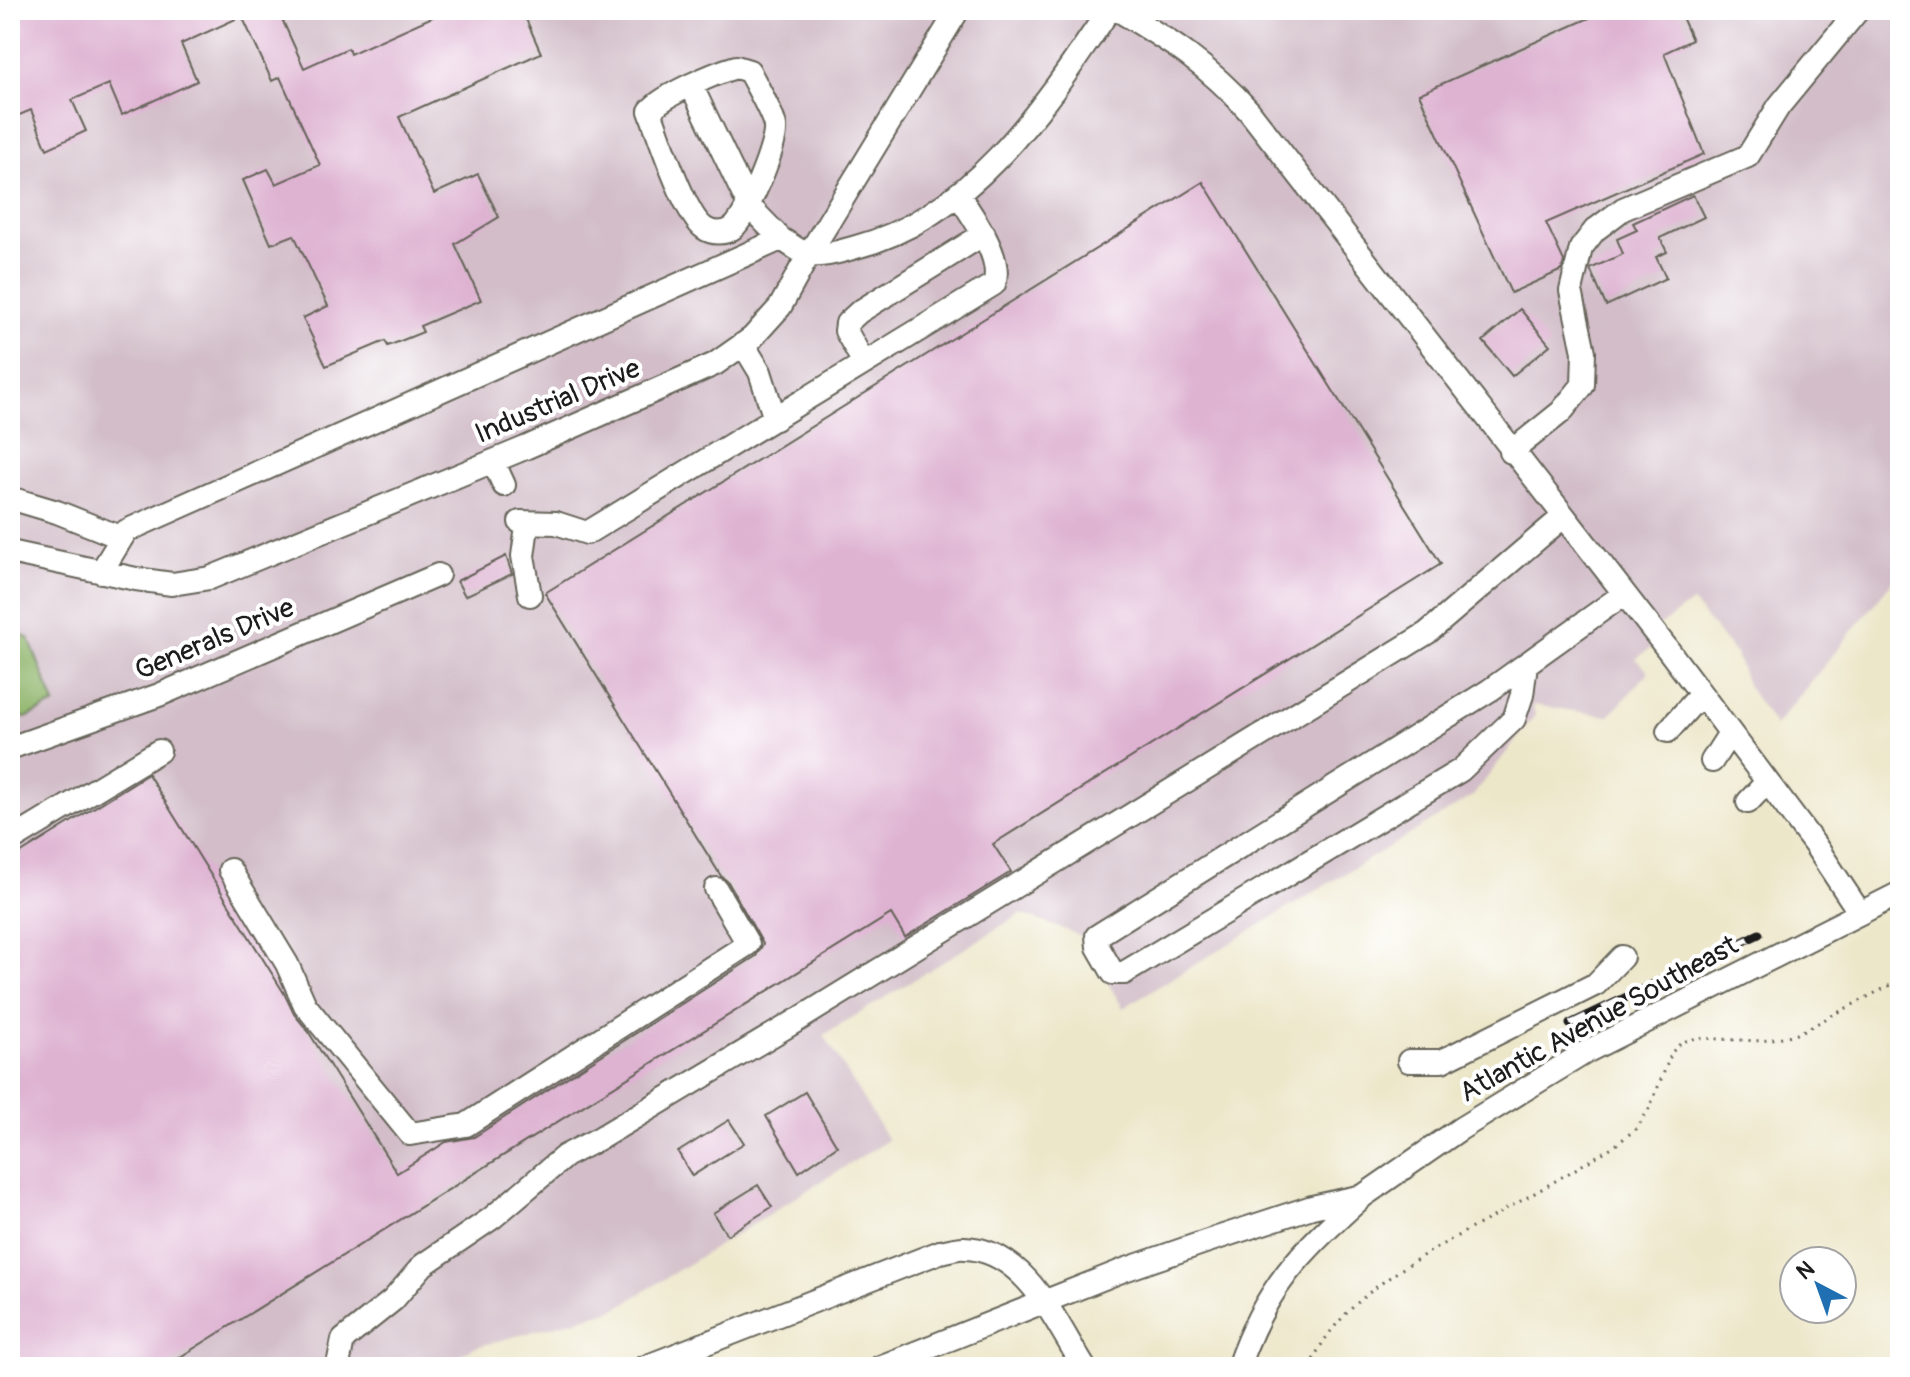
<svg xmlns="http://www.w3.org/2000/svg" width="1910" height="1377" viewBox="0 0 1910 1377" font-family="Pangolin,sans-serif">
	<rect width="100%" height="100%" fill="#fff"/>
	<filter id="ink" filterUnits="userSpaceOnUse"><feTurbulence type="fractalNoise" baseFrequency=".0125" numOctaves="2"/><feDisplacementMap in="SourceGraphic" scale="16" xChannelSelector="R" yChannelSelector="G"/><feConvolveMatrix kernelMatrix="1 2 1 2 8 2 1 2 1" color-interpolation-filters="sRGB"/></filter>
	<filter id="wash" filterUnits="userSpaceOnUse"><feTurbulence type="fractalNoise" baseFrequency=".006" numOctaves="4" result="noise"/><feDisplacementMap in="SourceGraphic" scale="32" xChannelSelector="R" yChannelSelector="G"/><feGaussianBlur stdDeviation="1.8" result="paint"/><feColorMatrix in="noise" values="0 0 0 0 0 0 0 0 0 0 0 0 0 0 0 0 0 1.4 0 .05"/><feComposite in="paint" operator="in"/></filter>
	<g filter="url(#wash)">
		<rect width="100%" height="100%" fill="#ede7ca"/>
		<path fill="#d2bdc8" d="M 10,10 L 1900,10 L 1900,572 L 1775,726 L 1748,687 L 1736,654 L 1692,602 L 1651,632 L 1657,643 L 1636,659 L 1649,672 L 1609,716 L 1533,705 L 1535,715 L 1473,796 L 1123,1008 L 1079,935 L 1021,914 L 824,1035 L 888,1140 L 616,1309 L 472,1348 L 441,1367 L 10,1367 Z"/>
		<path fill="#8cb368" stroke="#546842" stroke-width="2" d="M 10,627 L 29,639 L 55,704 L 26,718 L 10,716 Z"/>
		<g id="blocks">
			<path fill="#deb3d2" d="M 10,10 L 278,10 L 304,68 L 348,48 L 350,54 L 448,10 L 522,10 L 541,53 L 399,117 L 434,194 L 478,174 L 499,217 L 455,244 L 481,300 L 420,326 L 423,332 L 388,346 L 385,341 L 326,366 L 303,318 L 328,306 L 294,235 L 271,244 L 243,180 L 268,169 L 276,184 L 320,165 L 280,77 L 272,81 L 242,16 L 181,44 L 197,81 L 122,115 L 109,84 L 72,100 L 86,131 L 47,149 L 31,110 L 10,119 Z
				M 1607,10 L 1679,10 L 1692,40 L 1664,53 L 1704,154 L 1546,223 L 1564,261 L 1562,270 L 1511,293 L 1419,94 Z
				M 1203,182 L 1441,564 L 993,844 L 1011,872 L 905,937 L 891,914 L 164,1367 L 10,1367 L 10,860 L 148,774 L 284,993 L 294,1014 L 308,1031 L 397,1173 L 446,1142 L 474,1137 L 756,956 L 763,944 L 728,882 L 721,876 L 545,593 Z
				M 1693,195 L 1704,217 L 1660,238 L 1667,252 L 1656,257 L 1666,278 L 1606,306 L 1590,269 L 1623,254 L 1617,239 L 1637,230 L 1633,223 Z
				M 1520,309 L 1550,345 L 1512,376 L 1483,341 Z
				M 506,556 L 512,574 L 465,596 L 457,581 Z
				M 805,1092 L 837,1146 L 799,1172 L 766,1116 Z
				M 729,1120 L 744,1143 L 692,1176 L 678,1152 Z
				M 758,1185 L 772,1207 L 727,1235 L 713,1213 Z"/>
		</g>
	</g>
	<g filter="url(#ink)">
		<use href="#blocks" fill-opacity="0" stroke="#656359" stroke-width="2"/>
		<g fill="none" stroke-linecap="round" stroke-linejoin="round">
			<defs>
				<path id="minor" d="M 1118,10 C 1170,41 1208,65 1249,111 L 1669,651 L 1815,845 L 1860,913
					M 736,67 L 749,71 C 755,83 774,116 775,127 C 777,145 747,216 733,228 C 725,234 712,234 704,228 C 685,215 659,136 650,111 C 663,95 715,73 736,67 Z
					M 692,87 L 749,206 L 781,239
					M 743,344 L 760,372 L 775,419
					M 864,363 L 846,331 L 847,323 L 859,312 L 984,234
					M 1511,452 L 1561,412 L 1583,385 L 1584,352 L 1571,291 L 1581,248 L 1595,230 L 1623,209 L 1748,156 L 1779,106 L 1858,10
					M 493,461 L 504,485
					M 10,498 L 57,512 L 122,538
					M 520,522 L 556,523 L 587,533 L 994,284 C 1004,258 972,216 958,194
					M 526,534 L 523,556 L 530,595
					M 10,552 L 136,579 L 172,584 L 210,578 L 525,448 L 715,364 L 752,338 L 780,307 L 809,254 L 958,10
					M 101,572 L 126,531 L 781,239 C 789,243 798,251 807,254 C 821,258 842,251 856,247 C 974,216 1045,105 1109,10
					M 1526,664 L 1522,695 L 1514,719 L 1461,770 L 1124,973 L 1113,973 L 1098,947 L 1097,936 L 1490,690 L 1624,594
					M 1668,731 L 1701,694
					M 10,748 L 159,695 L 438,575
					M 1712,761 L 1730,733
					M 1748,802 L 1767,782
					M 10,841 L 159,751
					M 230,870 L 287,964 L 305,1005 L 410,1134 L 466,1125 L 748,944 L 716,889
					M 1409,1061 L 1442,1061 L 1596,984 L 1622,957
					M 335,1367 L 338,1365 L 343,1340 L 393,1300 L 423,1265 L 492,1218 L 565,1156 L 600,1138 L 801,1018 L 1427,633 L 1563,517
					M 645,1367 L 940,1252 C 948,1251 957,1247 965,1248 C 1026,1250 1056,1323 1084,1367
					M 880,1367 L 1124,1270 L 1205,1242 L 1312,1207 L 1363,1196 L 1460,1129 L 1586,1052 L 1900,893
					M 1238,1367 C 1265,1288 1301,1251 1362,1197"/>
			</defs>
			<use href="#minor" stroke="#656359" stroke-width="26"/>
			<path stroke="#656359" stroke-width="3" stroke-dasharray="2 6" stroke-linecap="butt" d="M 1310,1367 C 1340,1293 1435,1249 1501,1212 C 1541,1190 1579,1167 1617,1144 L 1637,1128 L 1650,1107 L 1672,1052 L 1682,1042 L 1697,1038 L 1762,1041 L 1797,1034 L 1900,980"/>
			<use href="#minor" stroke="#fff" stroke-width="22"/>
			<defs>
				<path id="rail" d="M 1570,1024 L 1759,934"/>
			</defs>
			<use href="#rail" stroke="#1c1c1c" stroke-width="9"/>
			<use href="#rail" stroke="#fff" stroke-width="6" stroke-dasharray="18" stroke-linecap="butt"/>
		</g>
	</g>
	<g text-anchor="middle" stroke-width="8" stroke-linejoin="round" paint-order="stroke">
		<g font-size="28" fill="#1c1c1c" stroke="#fff">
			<text transform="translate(557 400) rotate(-23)" y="10">Industrial Drive</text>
			<text transform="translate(214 638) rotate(-23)" y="10">Generals Drive</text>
			<text transform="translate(1598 1018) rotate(-29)" y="10">Atlantic Avenue Southeast</text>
		</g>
	</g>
	<rect width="1910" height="1377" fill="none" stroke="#fff" stroke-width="40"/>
	<g transform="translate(1818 1285) rotate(319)"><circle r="38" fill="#ffffff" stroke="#a4a4a4" stroke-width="2"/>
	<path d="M0-6L14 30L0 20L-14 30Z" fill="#1f6fb2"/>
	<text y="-12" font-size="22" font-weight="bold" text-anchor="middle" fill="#1c1c1c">N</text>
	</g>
</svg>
